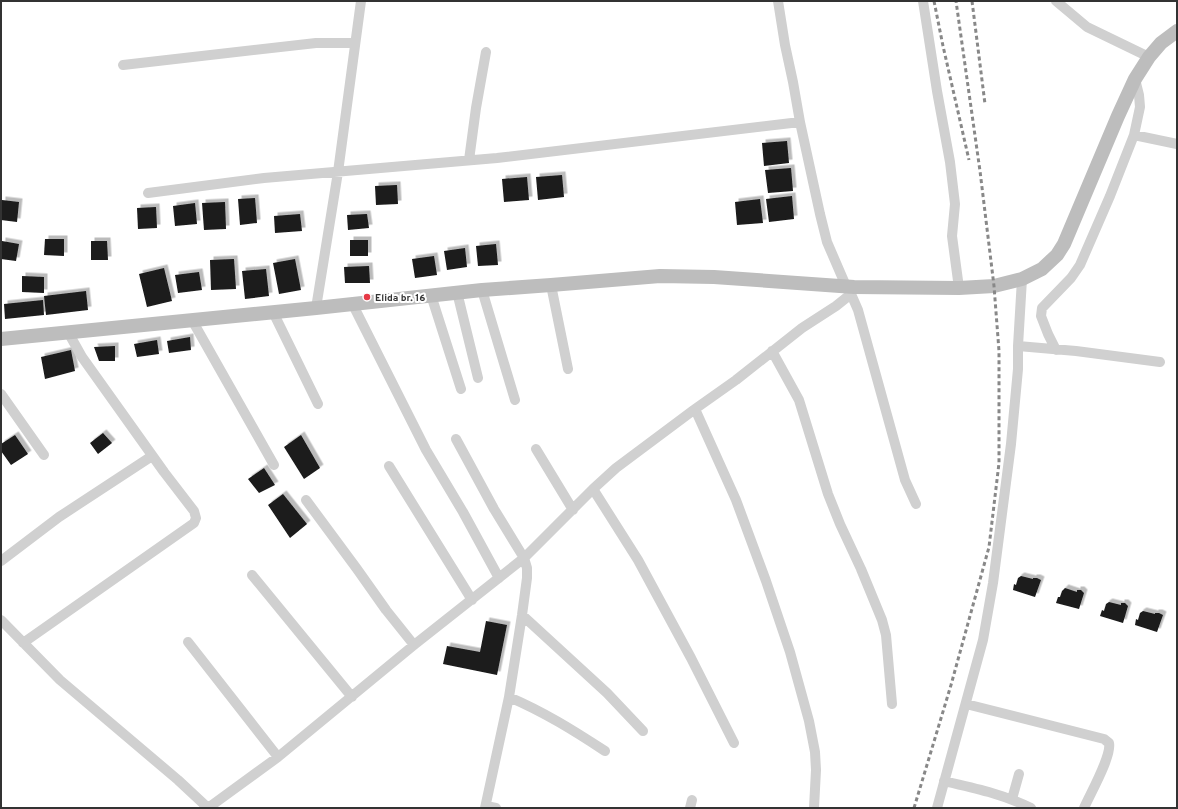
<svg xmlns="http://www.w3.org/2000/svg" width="1178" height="809" viewBox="0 0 1178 809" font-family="Overpass,sans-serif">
	<defs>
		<filter id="shadow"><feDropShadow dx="3.5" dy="-3.5" stdDeviation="0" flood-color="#0004"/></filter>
	</defs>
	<rect width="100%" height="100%" fill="#fff"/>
	<path fill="#1a1a1a" filter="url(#shadow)" d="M 787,141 L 789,163 L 764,166 L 762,143 Z
		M 791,168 L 793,191 L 768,193 L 765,170 Z
		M 562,175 L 564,197 L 538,200 L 536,177 Z
		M 527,177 L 529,200 L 504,202 L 502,179 Z
		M 397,185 L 398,204 L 376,205 L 375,186 Z
		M 792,196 L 794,219 L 769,222 L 766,199 Z
		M 255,198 L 257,223 L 240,225 L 238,199 Z
		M 760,199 L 763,223 L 737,225 L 735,202 Z
		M 2,200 L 19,202 L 17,222 L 1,220 Z
		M 225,202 L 226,229 L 204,230 L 202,203 Z
		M 195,203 L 197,224 L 175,226 L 173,206 Z
		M 156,207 L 157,228 L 138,229 L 137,208 Z
		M 300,214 L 302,231 L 275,233 L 274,216 Z
		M 367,214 L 369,228 L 348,230 L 347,215 Z
		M 45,239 L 64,239 L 64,256 L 44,255 Z
		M 350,240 L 368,240 L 368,256 L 350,256 Z
		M 2,241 L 19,244 L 16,261 L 1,259 Z
		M 91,241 L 107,241 L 108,260 L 91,260 Z
		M 496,244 L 498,265 L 478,266 L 476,246 Z
		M 465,248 L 467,267 L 447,270 L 444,251 Z
		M 434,256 L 437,275 L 415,278 L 412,259 Z
		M 234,259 L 236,289 L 211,290 L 210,260 Z
		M 295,259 L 301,290 L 279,294 L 273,263 Z
		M 369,266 L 370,283 L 345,283 L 344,267 Z
		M 164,268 L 172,301 L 147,307 L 139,274 Z
		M 266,269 L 269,296 L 245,299 L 242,271 Z
		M 199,272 L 202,290 L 178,293 L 175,275 Z
		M 22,276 L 44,277 L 44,293 L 22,292 Z
		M 86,291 L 88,310 L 46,315 L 44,296 Z
		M 43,300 L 44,315 L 5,319 L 4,304 Z
		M 190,337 L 191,350 L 169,353 L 167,341 Z
		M 157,340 L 159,354 L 137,357 L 134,344 Z
		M 115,346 L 115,361 L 99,361 L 94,347 Z
		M 71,350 L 75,371 L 45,379 L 41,357 Z
		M 103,433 L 112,443 L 98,454 L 90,443 Z
		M 15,435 L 28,454 L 11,465 L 1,451 L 1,444 Z
		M 301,435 L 320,468 L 304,479 L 284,447 Z
		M 264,468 L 275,485 L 259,493 L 248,479 Z
		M 283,494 L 307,524 L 290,538 L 268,505 Z
		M 1021,576 L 1033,579 L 1033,578 L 1037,578 L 1041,580 L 1035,597 L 1013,590 L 1014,584 L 1016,585 L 1018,578 Z
		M 1065,588 L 1077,592 L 1077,590 L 1081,590 L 1084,593 L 1079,609 L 1056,603 L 1058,597 L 1060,597 L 1062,591 Z
		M 1109,602 L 1121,605 L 1121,603 L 1125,603 L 1128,606 L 1123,623 L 1100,616 L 1102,610 L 1104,611 L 1106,604 Z
		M 1143,611 L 1155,614 L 1155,613 L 1159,613 L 1163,615 L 1157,632 L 1135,625 L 1136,619 L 1138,620 L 1140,613 Z
		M 486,621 L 507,625 L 497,675 L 443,664 L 447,646 L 480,652 Z"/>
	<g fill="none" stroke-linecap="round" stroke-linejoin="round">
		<path stroke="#d0d0d0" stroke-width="10" d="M 778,1 L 785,45 L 793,82 L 800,122 L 820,214 L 827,242 L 846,286
			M 923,1 L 937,91 L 950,162 L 955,204 L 952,236 L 959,288
			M 1056,1 L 1087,27 L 1149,57
			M 123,65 L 316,43 L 354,43
			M 1134,135 L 1177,144
			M 469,160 L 476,108 L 486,52
			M 148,193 L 264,178 L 497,158 L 800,122
			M 551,285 L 568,369
			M 482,290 L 515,400
			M 457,292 L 478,378
			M 851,294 L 858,310 L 905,480 L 916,504
			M 431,295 L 461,389
			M 352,303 L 426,450 L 463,512 L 499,578
			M 316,308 L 338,172 L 361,1
			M 273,312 L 318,404
			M 192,320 L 274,465
			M 1018,346 L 1076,351 L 1160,362
			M 1056,350 L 1048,334 L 1041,316 L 1042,308 L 1071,278 L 1080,265 L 1110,196 L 1134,135 L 1140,107 L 1139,95 L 1135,79
			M 772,351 L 799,400 L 828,494 L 840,524 L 861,569 L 882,620 L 886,635 L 892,704
			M 1,394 L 44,455
			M 695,409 L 736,500 L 766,581 L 790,652 L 809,721 L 815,752 L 816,770 L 814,808
			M 536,449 L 573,510
			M 389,466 L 472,600
			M 593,489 L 638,560 L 691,658 L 734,743
			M 306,500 L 357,569 L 386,610 L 414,645
			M 1,561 L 59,517 L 152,456
			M 252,575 L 352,697
			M 522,615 L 607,693 L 643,731
			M 1,620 L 60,680 L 178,780 L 208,808
			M 188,642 L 278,757
			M 23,643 L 194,523 L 196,518 L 194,511 L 164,472 L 82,357 L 68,332
			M 509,697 C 544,712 573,730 605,751
			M 966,704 L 1104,739 L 1109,743 C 1112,756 1090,794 1084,808
			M 944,781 C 975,788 1002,794 1031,808
			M 1012,799 L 1019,774
			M 486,806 L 496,808
			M 208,808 L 278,757 L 414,645 L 524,558 L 494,509 L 456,439
			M 485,808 L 509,697 L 522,615 L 527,578 L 527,568 L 524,558 L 593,489 L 616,468 L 695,409 L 736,380 L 802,328 L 836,306 L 851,294 L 854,287
			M 690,808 L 692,800
			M 937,808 L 983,640 L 993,583 L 1011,444 L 1018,369 L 1018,346 L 1022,279"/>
		<path stroke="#bdbdbd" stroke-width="14" d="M 1,339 L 316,308 L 482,290 L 551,285 L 660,276 L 714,277 L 854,287 L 959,288 L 994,286 L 1022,279 L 1042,269 L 1057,255 L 1064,244 L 1118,116 L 1135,79 L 1149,57 L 1161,43 L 1177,31"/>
		<path stroke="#888" stroke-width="3" stroke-dasharray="4 3" stroke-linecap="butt" d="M 934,1 L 943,46 L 969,160
			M 972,1 L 985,104
			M 914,808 L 951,685 L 989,547 L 999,463 L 999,351 L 994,286 L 980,171 L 956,1"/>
	</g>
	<circle fill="#e63946" stroke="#fff" stroke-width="1.5" cx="367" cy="297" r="4"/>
	<g text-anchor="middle" stroke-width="4" stroke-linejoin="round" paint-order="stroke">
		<g font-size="10" font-weight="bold" fill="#333" stroke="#fff" text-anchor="start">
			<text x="375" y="301">Elida br. 16</text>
		</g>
	</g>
	<rect width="1178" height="809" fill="none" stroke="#333333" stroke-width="4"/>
</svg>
